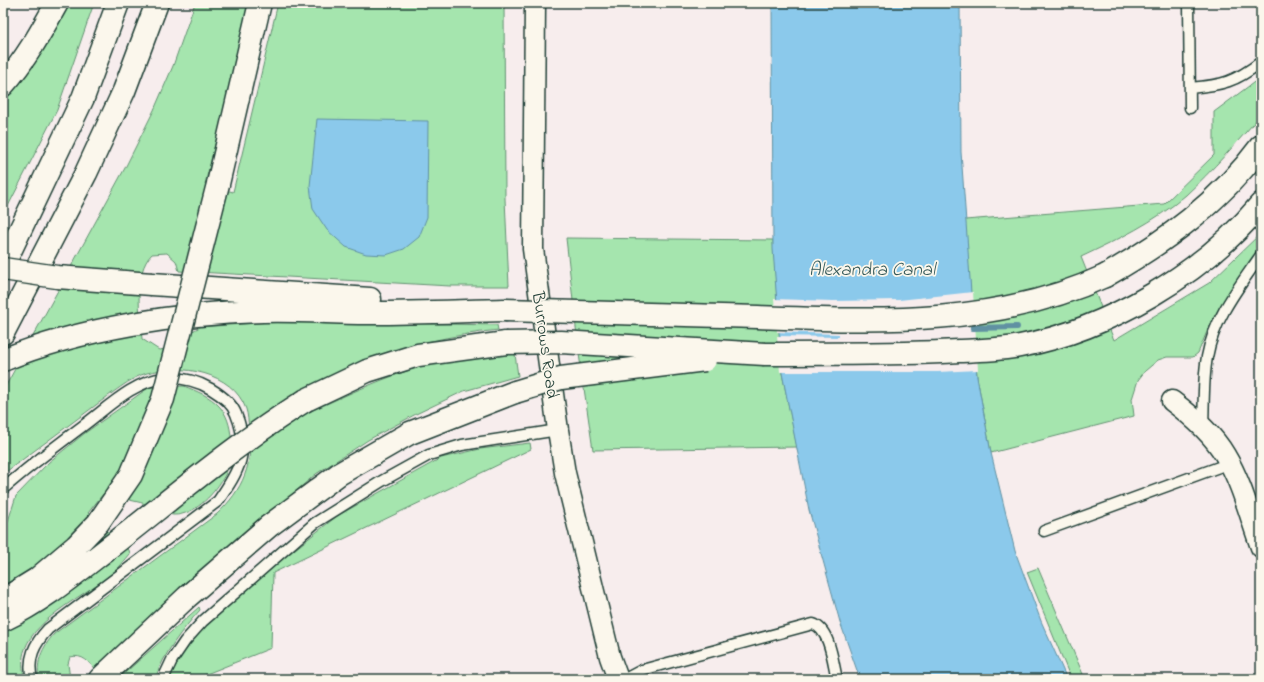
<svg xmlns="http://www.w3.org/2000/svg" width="1264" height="682" viewBox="0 0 1264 682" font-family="'Indie Flower',sans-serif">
	<rect width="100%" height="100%" fill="#f7eded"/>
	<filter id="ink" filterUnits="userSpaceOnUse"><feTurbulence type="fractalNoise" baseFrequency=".025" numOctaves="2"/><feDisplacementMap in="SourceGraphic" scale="8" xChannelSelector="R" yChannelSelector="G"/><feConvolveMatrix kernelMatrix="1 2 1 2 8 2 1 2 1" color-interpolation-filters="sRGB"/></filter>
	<g filter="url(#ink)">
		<path fill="#a5e5ae" stroke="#629171" d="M 69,3 L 94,3 L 57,110 L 3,216 L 3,101 L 35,63 Z
			M 195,3 L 251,3 L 205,184 L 233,192 L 278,3 L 504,3 L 505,199 L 509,286 L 450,286 L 179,271 L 176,261 L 167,253 L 152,254 C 133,273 140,314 142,339 L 159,350 L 178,347 L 185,335 L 200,327 L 285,321 L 497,325 L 498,330 C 452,335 407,345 363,361 C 341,369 319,383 297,394 L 309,412 C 348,394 387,376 429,364 C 457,357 486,355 515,354 L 518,376 L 464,391 L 416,414 L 368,440 L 316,474 L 270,513 L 96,671 C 89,662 83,654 70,657 L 68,664 L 70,679 L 39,679 C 36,661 42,648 54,634 L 217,514 C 243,490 254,463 249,428 C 248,422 248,415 246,409 C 232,371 181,364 147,373 C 131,377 110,395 96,405 C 65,428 34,451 3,474 L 3,391 L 125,168 L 154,110 L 173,66 Z
			M 1261,77 L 1261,115 C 1237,142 1213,170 1186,195 C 1155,222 1117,240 1081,257 L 1114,340 L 1209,283 L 1261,233 L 1261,246 L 1227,295 L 1211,322 L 1198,353 L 1193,357 L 1167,357 L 1158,360 L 1145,371 L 1138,380 L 1132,399 L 1134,416 L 991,453 L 977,377 L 965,220 L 1164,204 L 1214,155 L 1214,112 Z
			M 566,238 L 773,240 L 782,373 L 797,447 L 593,450 L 579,354 Z
			M 184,386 C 196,391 210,396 219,406 C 234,421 234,454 226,473 C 218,489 200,510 182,514 C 180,515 175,515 173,515 C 166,514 160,509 153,506 C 137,501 119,498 103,494 L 88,513 L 129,550 L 130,554 C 125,560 120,567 114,572 C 89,593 36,617 25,649 C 21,658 23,669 24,679 L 3,679 L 3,537 L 16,496 L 49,462 L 85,433 L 148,388 Z
			M 530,443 L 531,449 L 273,573 L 271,648 L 194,679 L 168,679 L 184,652 L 206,625 L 238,594 L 337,516 L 441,458 L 480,449 Z
			M 1038,568 L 1085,679 L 1071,679 L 1027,572 Z
			M 199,607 L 200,610 C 182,630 164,653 155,679 L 118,679 Z"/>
		<path fill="#8bc9eb" stroke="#6091a2" d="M 772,3 L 960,3 L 961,152 L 977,377 L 991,453 L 1015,551 L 1041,621 L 1067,679 L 860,679 L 840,622 L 809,510 L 782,373 L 773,249 Z
			M 317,119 L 428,121 L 427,217 L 419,237 L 404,249 L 386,255 L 366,254 L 346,247 L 327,230 L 313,209 L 310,186 Z"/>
		<path fill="#f7eded" d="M 973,292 L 978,370 L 938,372 L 780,372 L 777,336 L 839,337 L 839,334 L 777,332 L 774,299 L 833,301 L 899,300 Z"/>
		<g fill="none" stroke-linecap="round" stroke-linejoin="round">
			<path stroke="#6091a2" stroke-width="6" d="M 973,328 L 1017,327"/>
			<defs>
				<path id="service" d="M 1189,3 L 1190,108
					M 1190,88 C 1223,85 1235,82 1261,62
					M 1203,427 C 1204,403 1203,379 1207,357 C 1214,318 1239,287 1261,255
					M 3,489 C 29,466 56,446 84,425 C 107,408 134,381 164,378 C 180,377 197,381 211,389 C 221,395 232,403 236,414 C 251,451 239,471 218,501 L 48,629 C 34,644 27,659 32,679
					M 1044,531 L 1230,463
					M 163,679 L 172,660 L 185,641 L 203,621 L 315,523 L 382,481 L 429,455 L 462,445 L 558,430
					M 625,679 L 642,670 L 813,624 C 830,629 833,663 837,679"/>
				<path id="minor" d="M 535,3 L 533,249 L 558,430 L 565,473 L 610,657 L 618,679
					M 1172,401 C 1192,416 1212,433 1225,455 C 1242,483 1250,517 1261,547"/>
				<path id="motorway" d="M 3,85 C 25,61 41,32 57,3
					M 218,184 L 260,3
					M 3,266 L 83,98 L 118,3
					M 1105,276 C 1165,242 1220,202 1261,146
					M 152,284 L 370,299
					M 3,333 L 86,173 L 124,91 L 157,3
					M 765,354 C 830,353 895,355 959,351 C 979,350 1000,350 1020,346 C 1107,330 1204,273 1261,204
					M 3,360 C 81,328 180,313 263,311 C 300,310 336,313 372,313 C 417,313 461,311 505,310
					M 306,400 L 367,371 L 418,355 L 506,343
					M 100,679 L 187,597 L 269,526 L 339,474 L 410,433 L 515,392"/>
			</defs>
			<use href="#service" stroke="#1f3d34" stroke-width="13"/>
			<use href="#minor" stroke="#1f3d34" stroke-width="23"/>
			<use href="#motorway" stroke="#1f3d34" stroke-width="25"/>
			<use href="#service" stroke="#fbf7ec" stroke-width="10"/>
			<use href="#minor" stroke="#fbf7ec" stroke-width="20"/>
			<use href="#motorway" stroke="#fbf7ec" stroke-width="22"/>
			<defs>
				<path id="motorway-bridge" d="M 3,269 L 57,277 L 152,284
					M 505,310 C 590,312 674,315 758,317 C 877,321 995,327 1105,276
					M 506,343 L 561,342 L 765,354
					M 515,392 L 561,378 L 705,360
					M 3,600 L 37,579 L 76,546 L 98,523 L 131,475 L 163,399 L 218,184
					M 3,620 C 43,601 76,573 111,546 C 175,496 237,443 306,400"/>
			</defs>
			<use href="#motorway-bridge" stroke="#1f3d34" stroke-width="25" stroke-linecap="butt"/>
			<use href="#motorway-bridge" stroke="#fbf7ec" stroke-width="22"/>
		</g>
	</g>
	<g text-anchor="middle" stroke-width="3.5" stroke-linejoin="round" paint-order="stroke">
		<g font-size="18" fill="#1f3d34" stroke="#fbf7ec">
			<text transform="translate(546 345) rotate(82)" y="6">Burrows Road</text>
		</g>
		<g font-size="19" font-style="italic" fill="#355959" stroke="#fbf7ec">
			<text x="872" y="275">Alexandra Canal</text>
		</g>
	</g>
	<rect width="1264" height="682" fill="none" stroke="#fbf7ec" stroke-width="16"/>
	<rect x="8" y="8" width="1248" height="666" fill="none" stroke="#1f3d34" stroke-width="1.5" filter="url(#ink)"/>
</svg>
